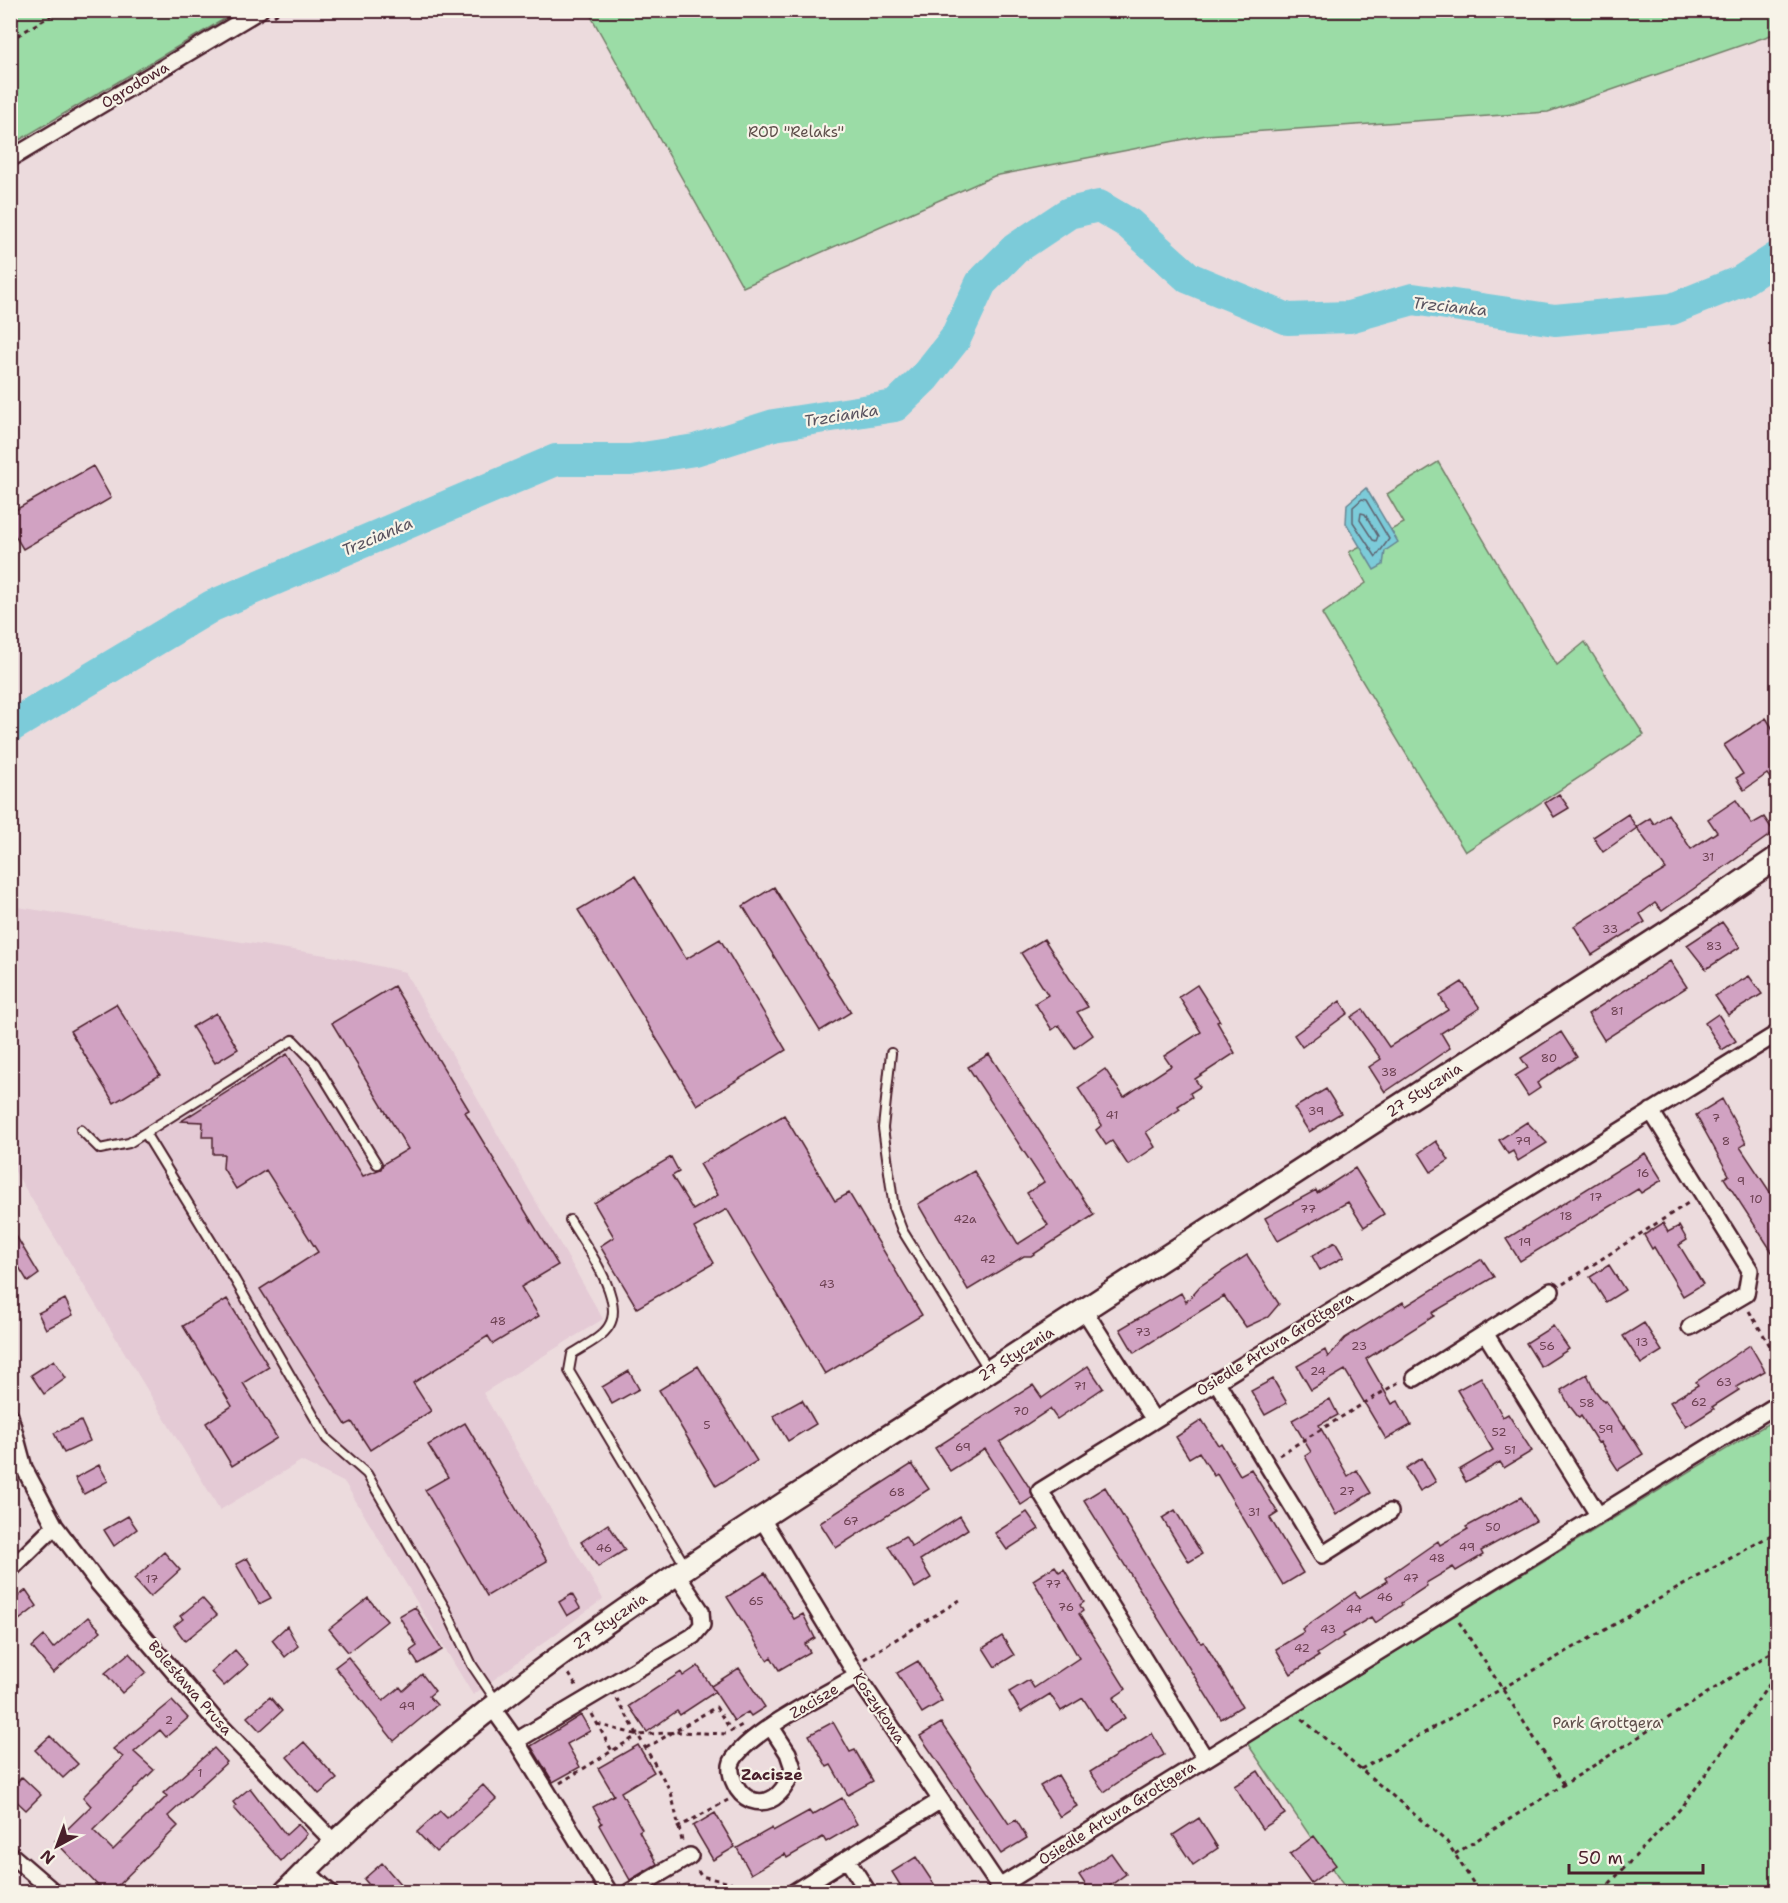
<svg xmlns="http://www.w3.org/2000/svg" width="1788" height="1903" viewBox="0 0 1788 1903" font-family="'Shantell Sans',sans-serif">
	<rect width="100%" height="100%" fill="#ecdbdd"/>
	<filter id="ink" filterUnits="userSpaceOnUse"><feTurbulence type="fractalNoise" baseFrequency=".0167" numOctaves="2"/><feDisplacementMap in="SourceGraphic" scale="12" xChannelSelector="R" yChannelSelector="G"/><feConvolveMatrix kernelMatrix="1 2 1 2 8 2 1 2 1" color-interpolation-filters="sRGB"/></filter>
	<g filter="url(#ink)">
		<path fill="#e4cad5" d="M 11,906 L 338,957 L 405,972 L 603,1319 L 483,1393 L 603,1599 L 473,1695 L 345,1483 L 301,1461 L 220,1510 L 11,1165 Z"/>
		<path fill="#9bdca6" stroke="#727e68" stroke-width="1.5" d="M 11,10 L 238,10 L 238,11 L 11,145 Z
			M 1777,10 L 1777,33 L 1548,112 L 1206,135 L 994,176 L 743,287 L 588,11 Z
			M 1438,462 L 1557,665 L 1585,642 L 1644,735 L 1465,852 L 1322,614 L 1366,583 L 1349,552 L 1404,523 L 1387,494 Z
			M 1777,1418 L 1777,1892 L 1348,1892 L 1247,1743 Z"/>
		<path fill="#7ccbd9" stroke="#688693" stroke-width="1.5" d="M 1366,488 L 1398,542 L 1385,551 L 1383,565 L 1374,570 L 1346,523 L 1347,504 Z"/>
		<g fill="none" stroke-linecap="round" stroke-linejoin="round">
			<path stroke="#5e6471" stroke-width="1.5" d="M 1362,499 L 1366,500 L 1389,539 L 1376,557 L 1353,522 L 1353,507 Z
				M 1361,513 L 1365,514 L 1378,536 L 1376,541 L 1373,540 L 1360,520 Z"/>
			<path stroke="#7ccbd9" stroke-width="32" d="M 10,727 L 212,606 L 556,460 L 630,460 L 695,450 L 774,425 L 895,406 L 924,378 L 955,339 L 981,283 L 1015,249 L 1069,213 L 1099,206 L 1128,223 L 1189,278 L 1288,319 L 1349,317 L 1413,299 L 1555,320 L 1672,309 L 1741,281 L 1778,257"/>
		</g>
		<path fill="#d1a2c2" stroke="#4a1f2b" stroke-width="1.5" d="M 93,466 L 111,498 L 23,549 L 10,527 L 10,513 Z
			M 1766,718 L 1778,737 L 1778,789 L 1767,774 L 1744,790 L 1736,778 L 1743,774 L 1724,745 Z
			M 1559,794 L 1569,808 L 1554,817 L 1545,803 Z
			M 1736,800 L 1752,824 L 1764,817 L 1774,832 L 1662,911 L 1655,903 L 1640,914 L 1645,922 L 1592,955 L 1574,926 L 1666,869 L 1637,828 L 1603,852 L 1593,837 L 1628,814 L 1636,827 L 1650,818 L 1654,824 L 1668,814 L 1691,849 L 1717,832 L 1708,819 Z
			M 635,876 L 686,959 L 720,939 L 786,1050 L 697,1105 L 578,910 Z
			M 774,887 L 851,1012 L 820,1031 L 743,906 Z
			M 1722,922 L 1740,947 L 1706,969 L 1687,945 Z
			M 1044,939 L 1088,1007 L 1077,1012 L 1093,1035 L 1075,1048 L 1059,1025 L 1052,1030 L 1035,1003 L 1048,995 L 1021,953 Z
			M 1670,961 L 1687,987 L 1604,1040 L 1588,1014 Z
			M 1749,976 L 1762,994 L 1728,1015 L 1715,996 Z
			M 1462,982 L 1480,1008 L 1441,1033 L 1450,1048 L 1385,1092 L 1369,1067 L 1381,1059 L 1351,1017 L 1363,1009 L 1389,1047 L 1448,1010 L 1440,996 Z
			M 1197,985 L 1220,1021 L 1217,1022 L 1235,1053 L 1195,1079 L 1200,1087 L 1190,1093 L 1192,1097 L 1178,1106 L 1180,1109 L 1146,1132 L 1155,1147 L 1128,1165 L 1112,1141 L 1106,1145 L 1096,1130 L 1102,1125 L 1078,1088 L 1105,1069 L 1124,1097 L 1171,1066 L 1164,1056 L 1201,1032 L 1179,997 Z
			M 394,986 L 469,1110 L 465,1112 L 558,1265 L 521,1287 L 539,1316 L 493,1344 L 488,1336 L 413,1383 L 431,1411 L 370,1450 L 352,1422 L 346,1425 L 260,1289 L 318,1252 L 266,1170 L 236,1189 L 223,1168 L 224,1154 L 213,1154 L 213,1137 L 202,1137 L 203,1122 L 181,1121 L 287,1054 L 363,1176 L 381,1169 L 383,1164 L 408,1149 L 332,1023 Z
			M 1340,1001 L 1348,1013 L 1302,1047 L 1294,1035 Z
			M 116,1004 L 160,1075 L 114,1103 L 70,1031 Z
			M 216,1013 L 238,1049 L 215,1063 L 192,1027 Z
			M 1718,1014 L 1736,1041 L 1722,1050 L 1705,1023 Z
			M 1561,1032 L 1577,1057 L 1537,1083 L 1540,1088 L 1528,1096 L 1515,1076 L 1528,1068 L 1521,1058 Z
			M 989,1054 L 1094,1215 L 1031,1256 L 1024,1256 L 968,1290 L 918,1204 L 974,1171 L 1018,1244 L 1048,1225 L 1027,1193 L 1044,1182 L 968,1067 Z
			M 1326,1089 L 1341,1113 L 1309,1132 L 1294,1108 Z
			M 1722,1099 L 1746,1143 L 1740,1147 L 1778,1204 L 1778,1261 L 1724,1178 L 1729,1175 L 1696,1115 Z
			M 784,1115 L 835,1201 L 849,1193 L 922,1315 L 825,1374 L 727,1209 L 694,1228 L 714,1263 L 637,1308 L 600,1246 L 614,1237 L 594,1203 L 671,1157 L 679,1172 L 672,1176 L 693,1210 L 718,1195 L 700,1164 Z
			M 1527,1122 L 1547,1143 L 1518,1161 L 1513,1151 L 1508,1154 L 1499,1140 Z
			M 1436,1141 L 1449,1160 L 1431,1172 L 1419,1153 Z
			M 1645,1153 L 1662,1180 L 1641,1193 L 1638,1189 L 1520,1261 L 1506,1239 Z
			M 1355,1168 L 1384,1214 L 1364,1227 L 1348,1202 L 1278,1241 L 1265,1218 L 1316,1190 L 1317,1193 Z
			M 1663,1223 L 1668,1232 L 1679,1226 L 1687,1240 L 1679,1245 L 1703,1284 L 1683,1296 L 1654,1247 L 1652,1249 L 1644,1235 Z
			M 10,1226 L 39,1274 L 28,1282 L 19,1267 L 10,1273 Z
			M 1335,1242 L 1344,1257 L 1320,1270 L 1312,1256 Z
			M 1247,1255 L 1279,1304 L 1268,1317 L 1246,1327 L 1224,1296 L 1134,1353 L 1120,1329 L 1181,1293 L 1186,1302 L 1200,1286 Z
			M 1482,1259 L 1494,1277 L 1432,1313 L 1434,1316 L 1366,1359 L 1392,1404 L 1398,1401 L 1411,1425 L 1386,1439 L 1345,1370 L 1311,1390 L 1297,1366 L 1325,1350 L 1328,1357 L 1345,1338 L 1403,1302 L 1406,1306 Z
			M 1609,1265 L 1625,1290 L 1606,1302 L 1590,1277 Z
			M 65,1299 L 73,1315 L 46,1329 L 38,1313 Z
			M 227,1299 L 269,1367 L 243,1383 L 277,1438 L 232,1466 L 206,1423 L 232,1406 L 183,1326 Z
			M 1644,1323 L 1662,1351 L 1641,1364 L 1623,1336 Z
			M 1553,1326 L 1569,1349 L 1541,1367 L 1526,1343 Z
			M 1750,1345 L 1765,1371 L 1737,1387 L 1739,1390 L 1712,1407 L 1714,1409 L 1686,1427 L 1670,1402 L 1698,1385 L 1696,1382 Z
			M 54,1360 L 66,1378 L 44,1394 L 31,1375 Z
			M 698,1366 L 757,1461 L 716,1486 L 659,1390 Z
			M 1088,1366 L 1103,1388 L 1057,1419 L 1050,1409 L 1000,1442 L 1031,1490 L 1033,1497 L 1021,1505 L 985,1449 L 950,1471 L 935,1448 L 1033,1385 L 1042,1398 Z
			M 629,1371 L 639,1389 L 612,1404 L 602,1387 Z
			M 1587,1374 L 1594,1389 L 1604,1402 L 1606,1401 L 1624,1428 L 1625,1426 L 1643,1454 L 1618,1470 L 1600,1442 L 1598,1443 L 1581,1416 L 1579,1418 L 1569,1405 L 1561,1390 Z
			M 1481,1377 L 1503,1417 L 1508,1414 L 1532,1451 L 1504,1468 L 1500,1462 L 1466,1482 L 1459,1470 L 1493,1450 L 1457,1390 Z
			M 1273,1379 L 1287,1403 L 1265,1415 L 1251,1391 Z
			M 1330,1399 L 1338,1415 L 1319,1425 L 1348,1476 L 1357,1470 L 1371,1493 L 1336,1515 L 1305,1456 L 1311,1452 L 1292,1420 Z
			M 802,1400 L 816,1424 L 788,1441 L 773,1416 Z
			M 1202,1420 L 1218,1445 L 1221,1443 L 1240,1475 L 1251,1469 L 1278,1513 L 1270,1518 L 1303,1573 L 1283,1585 L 1217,1474 L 1214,1476 L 1199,1452 L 1189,1458 L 1176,1437 Z
			M 81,1421 L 90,1441 L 64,1453 L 54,1433 Z
			M 465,1423 L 547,1561 L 487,1596 L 425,1490 L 448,1477 L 428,1445 Z
			M 1422,1458 L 1436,1482 L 1420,1491 L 1406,1468 Z
			M 912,1464 L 929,1489 L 836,1548 L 820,1523 Z
			M 99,1465 L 108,1481 L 84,1494 L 75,1478 Z
			M 1105,1487 L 1179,1609 L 1201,1643 L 1204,1642 L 1242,1706 L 1221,1719 L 1084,1500 Z
			M 1521,1497 L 1536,1521 L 1481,1551 L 1483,1555 L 1456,1571 L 1453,1567 L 1426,1583 L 1427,1586 L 1401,1603 L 1402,1605 L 1375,1623 L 1371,1617 L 1343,1634 L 1344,1636 L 1317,1654 L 1319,1656 L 1291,1674 L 1276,1649 L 1304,1632 L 1302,1629 L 1355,1592 L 1359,1598 L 1387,1581 L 1385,1578 L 1438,1541 L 1440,1545 L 1468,1529 L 1466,1527 Z
			M 1175,1510 L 1202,1554 L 1189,1562 L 1162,1518 Z
			M 1027,1512 L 1039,1529 L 1007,1550 L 995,1533 Z
			M 128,1516 L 137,1529 L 114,1546 L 104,1530 Z
			M 960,1516 L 968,1529 L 920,1560 L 931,1578 L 915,1588 L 888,1546 L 905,1536 L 912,1547 Z
			M 608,1524 L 625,1550 L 598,1567 L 581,1542 Z
			M 164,1552 L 180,1570 L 150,1597 L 134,1579 Z
			M 247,1558 L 271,1598 L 259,1604 L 236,1564 Z
			M 1055,1566 L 1059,1572 L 1064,1569 L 1084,1602 L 1080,1605 L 1083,1611 L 1079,1614 L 1126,1689 L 1113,1698 L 1125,1718 L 1104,1731 L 1083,1698 L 1061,1711 L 1050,1694 L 1021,1712 L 1009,1692 L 1029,1680 L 1034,1688 L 1079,1658 L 1033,1580 Z
			M 765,1573 L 794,1619 L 803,1614 L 815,1638 L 805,1644 L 810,1652 L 779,1670 L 771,1657 L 767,1660 L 727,1597 Z
			M 26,1590 L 37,1606 L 10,1627 L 10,1603 Z
			M 572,1594 L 580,1608 L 567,1616 L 559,1602 Z
			M 202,1598 L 217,1615 L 185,1641 L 174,1626 L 183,1619 L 180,1616 Z
			M 368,1598 L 387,1621 L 348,1652 L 329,1629 Z
			M 415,1607 L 442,1650 L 418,1664 L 410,1651 L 417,1646 L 399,1616 Z
			M 88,1617 L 101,1631 L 53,1673 L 32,1647 L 44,1636 L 53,1648 Z
			M 287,1626 L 298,1646 L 285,1657 L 272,1640 Z
			M 1002,1636 L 1014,1655 L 995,1667 L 983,1648 Z
			M 235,1650 L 248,1665 L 224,1686 L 211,1672 Z
			M 129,1653 L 146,1672 L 122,1693 L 105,1673 Z
			M 348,1657 L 383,1701 L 400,1687 L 403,1691 L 422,1674 L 435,1691 L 429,1696 L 437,1705 L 394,1741 L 335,1667 Z
			M 918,1661 L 942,1701 L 922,1713 L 897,1673 Z
			M 698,1666 L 715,1692 L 680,1715 L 677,1711 L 647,1732 L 629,1706 L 681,1672 L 683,1676 Z
			M 739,1668 L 765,1707 L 751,1716 L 748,1712 L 734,1721 L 711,1686 Z
			M 270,1697 L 282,1711 L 260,1731 L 247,1717 Z
			M 172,1701 L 188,1718 L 166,1737 L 160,1730 L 134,1752 L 154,1770 L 93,1830 L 113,1850 L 167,1796 L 163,1793 L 214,1748 L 227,1762 L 168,1816 L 178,1826 L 110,1893 L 105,1893 L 55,1841 L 91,1806 L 83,1797 L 123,1757 L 113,1749 Z
			M 581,1715 L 590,1731 L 567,1744 L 580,1767 L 553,1782 L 531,1746 Z
			M 833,1722 L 850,1752 L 855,1750 L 873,1781 L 848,1795 L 831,1765 L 827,1767 L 809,1735 Z
			M 941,1723 L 1009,1824 L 1016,1820 L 1027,1838 L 1001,1854 L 920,1736 Z
			M 1152,1733 L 1164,1755 L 1132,1773 L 1104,1792 L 1090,1772 Z
			M 50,1736 L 78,1764 L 63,1778 L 35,1750 Z
			M 304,1742 L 337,1779 L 319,1794 L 287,1757 Z
			M 638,1745 L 654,1772 L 621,1792 L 642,1829 L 639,1831 L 657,1864 L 630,1880 L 599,1825 L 602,1823 L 593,1807 L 614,1795 L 598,1768 Z
			M 1258,1771 L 1285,1814 L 1262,1829 L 1234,1786 Z
			M 1058,1775 L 1077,1806 L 1060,1817 L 1040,1786 Z
			M 22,1777 L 41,1795 L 26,1810 L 10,1795 L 10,1789 Z
			M 483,1785 L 496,1799 L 436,1852 L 417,1832 L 440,1811 L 447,1818 Z
			M 250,1788 L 286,1835 L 298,1824 L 307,1834 L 281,1861 L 234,1808 L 236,1806 L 233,1802 Z
			M 842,1798 L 857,1824 L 826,1842 L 823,1837 L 787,1858 L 785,1854 L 751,1874 L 737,1848 L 772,1828 L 773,1831 L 809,1811 L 812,1815 Z
			M 715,1813 L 735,1847 L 713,1860 L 693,1826 Z
			M 1199,1818 L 1218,1848 L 1193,1865 L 1173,1835 Z
			M 1314,1836 L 1336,1865 L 1311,1883 L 1290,1854 Z
			M 1111,1853 L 1126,1874 L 1100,1893 L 1091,1893 L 1079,1875 Z
			M 916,1857 L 940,1893 L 905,1893 L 892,1872 Z
			M 382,1863 L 408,1893 L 376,1893 L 364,1879 Z"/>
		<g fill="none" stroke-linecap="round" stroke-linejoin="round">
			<defs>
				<path id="lane" d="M 891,1053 L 883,1128 L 894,1209 L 902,1230 L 989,1370
					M 81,1130 L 100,1149 L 129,1143 L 293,1040 L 315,1063 L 377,1164
					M 145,1133 L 235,1280 L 327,1439 L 367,1474 L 445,1608 L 472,1665 L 497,1702
					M 570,1220 C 584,1244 626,1299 609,1326 C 602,1338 584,1346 572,1354 L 569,1371 L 686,1567"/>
				<path id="street" d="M 10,159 L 260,10
					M 1651,1111 L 1750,1270 L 1746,1294 L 1690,1327
					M 1084,1310 L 1154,1420
					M 1485,1333 L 1597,1513
					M 1415,1378 L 1551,1291
					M 1216,1381 L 1322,1555 L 1390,1512
					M 10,1416 L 24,1468 L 55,1526 L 98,1583 L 215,1720 L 334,1842
					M 762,1519 L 857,1676 L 1003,1892
					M 10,1570 L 55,1526
					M 491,1706 L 516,1741
					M 771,1727 L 788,1753 L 793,1768 C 787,1787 774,1808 751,1800 C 744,1797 738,1791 735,1784 C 732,1778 729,1770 732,1762 C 745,1734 828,1693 857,1676
					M 1205,1758 L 1040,1491 L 1778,1033
					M 10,1854 L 54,1892
					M 847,1859 L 868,1892
					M 306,1871 L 329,1892
					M 999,1887 L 1778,1404
					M 609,1892 L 516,1741 L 693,1636 L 702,1625 L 701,1611 L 677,1575
					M 629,1892 L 690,1856
					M 794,1892 L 941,1800"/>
				<path id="secondary" d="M 285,1892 C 477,1692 717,1547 948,1398 C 1197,1237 1446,1075 1695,914 L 1778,857"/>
			</defs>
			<use href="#lane" stroke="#4a1f2b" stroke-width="12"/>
			<use href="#street" stroke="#4a1f2b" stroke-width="20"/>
			<use href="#secondary" stroke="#4a1f2b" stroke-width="26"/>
			<path stroke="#4a1f2b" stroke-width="3" stroke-dasharray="4.5 4.5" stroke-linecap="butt" d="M 274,16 L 283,10
				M 10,40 L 60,10
				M 1770,838 L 1778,834
				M 1563,1284 L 1688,1203
				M 1749,1311 L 1778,1359
				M 1279,1455 L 1399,1382
				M 1459,1622 L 1564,1784
				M 864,1659 L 960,1600
				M 569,1674 L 577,1687
				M 617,1699 L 671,1792 L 682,1841
				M 592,1714 L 612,1751
				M 1302,1719 L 1447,1842 L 1479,1892
				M 597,1724 L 638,1735 L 678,1732 L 726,1734 L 744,1724
				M 646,1748 L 716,1707 L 732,1732
				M 1361,1769 L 1778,1531
				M 560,1783 L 638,1735
				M 677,1828 L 728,1800
				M 1455,1854 L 1778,1648
				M 698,1871 L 701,1876 L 759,1890 L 780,1892
				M 1606,1892 L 1609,1884 L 1683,1806 L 1778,1672"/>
			<use href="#lane" stroke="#f7f3e8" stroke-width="8"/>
			<use href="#street" stroke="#f7f3e8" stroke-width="15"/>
			<use href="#secondary" stroke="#f7f3e8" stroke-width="21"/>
		</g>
	</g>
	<g text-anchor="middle" stroke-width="4.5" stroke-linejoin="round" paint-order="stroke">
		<g font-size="12" fill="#6c4051">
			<text x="1708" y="861">31</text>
			<text x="1610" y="933">33</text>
			<text x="1714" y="950">83</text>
			<text x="1617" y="1015">81</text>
			<text x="1549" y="1062">80</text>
			<text x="1389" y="1076">38</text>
			<text x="1316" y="1115">39</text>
			<text x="1112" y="1119">41</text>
			<text x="1716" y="1122">7</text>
			<text x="1523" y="1145">79</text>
			<text x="1726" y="1145">8</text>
			<text x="1643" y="1177">16</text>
			<text x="1741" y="1185">9</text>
			<text x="1596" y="1201">17</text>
			<text x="1756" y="1203">10</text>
			<text x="1308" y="1213">77</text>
			<text x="1566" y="1220">18</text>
			<text x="965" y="1223">42a</text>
			<text x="1525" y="1246">19</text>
			<text x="988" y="1263">42</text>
			<text x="827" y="1288">43</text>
			<text x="498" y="1325">48</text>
			<text x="1143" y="1336">73</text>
			<text x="1642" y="1346">13</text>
			<text x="1359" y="1350">23</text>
			<text x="1547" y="1350">56</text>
			<text x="1318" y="1375">24</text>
			<text x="1724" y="1386">63</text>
			<text x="1080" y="1390">71</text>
			<text x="1699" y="1406">62</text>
			<text x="1587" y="1407">58</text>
			<text x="1021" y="1415">70</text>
			<text x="707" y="1429">5</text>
			<text x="1606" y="1433">59</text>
			<text x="1499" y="1436">52</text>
			<text x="963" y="1451">69</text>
			<text x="1510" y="1454">51</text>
			<text x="1347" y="1495">27</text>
			<text x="897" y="1496">68</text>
			<text x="1254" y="1516">31</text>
			<text x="851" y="1525">67</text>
			<text x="1493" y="1531">50</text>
			<text x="1467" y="1551">49</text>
			<text x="604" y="1552">46</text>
			<text x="1437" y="1562">48</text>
			<text x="1411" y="1582">47</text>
			<text x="152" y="1583">17</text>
			<text x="1053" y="1588">77</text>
			<text x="1385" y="1601">46</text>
			<text x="756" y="1605">65</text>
			<text x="1066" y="1611">76</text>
			<text x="1354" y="1613">44</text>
			<text x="1328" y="1633">43</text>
			<text x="1302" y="1652">42</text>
			<text x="407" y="1710">49</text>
			<text x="169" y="1724">2</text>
			<text x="200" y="1777">1</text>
		</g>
		<g font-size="15" fill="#4a1f2b" stroke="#f7f3e8">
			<text transform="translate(135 85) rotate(-31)" y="5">Ogrodowa</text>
			<text transform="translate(1424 1090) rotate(-33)" y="5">27 Stycznia</text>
			<text transform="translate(1275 1344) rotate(-32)" y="5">Osiedle Artura Grottgera</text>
			<text transform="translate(1016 1354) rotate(-33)" y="5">27 Stycznia</text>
			<text transform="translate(610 1621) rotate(-35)" y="5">27 Stycznia</text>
			<text transform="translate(190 1688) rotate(49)" y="5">Bolesława Prusa</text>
			<text transform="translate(814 1701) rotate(-31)" y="5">Zacisze</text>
			<text transform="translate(879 1708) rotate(56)" y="5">Koszykowa</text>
			<text transform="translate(1117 1813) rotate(-32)" y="5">Osiedle Artura Grottgera</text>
		</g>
		<g font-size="15" fill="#5e4e4a" stroke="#f7f3e8">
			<text x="796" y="137">ROD "Relaks"</text>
			<text x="1607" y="1728">Park Grottgera</text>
		</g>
		<g font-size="16" font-style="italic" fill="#59535f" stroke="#f7f3e8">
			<text transform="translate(1450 306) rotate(6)" y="6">Trzcianka</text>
			<text transform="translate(841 415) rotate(-9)" y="6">Trzcianka</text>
			<text transform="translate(377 536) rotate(-23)" y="6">Trzcianka</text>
		</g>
		<g font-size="16" font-weight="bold" fill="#4a1f2b" stroke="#f7f3e8">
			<text x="772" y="1780">Zacisze</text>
		</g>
	</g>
	<rect width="1788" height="1903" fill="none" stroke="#f7f3e8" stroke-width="36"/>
	<rect x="18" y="18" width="1752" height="1867" fill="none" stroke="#4a1f2b" stroke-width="2" filter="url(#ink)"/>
	<g transform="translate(57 1846) rotate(221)" stroke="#f7f3e8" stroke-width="4.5" paint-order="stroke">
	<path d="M0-4.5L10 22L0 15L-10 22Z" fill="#4a1f2b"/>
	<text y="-9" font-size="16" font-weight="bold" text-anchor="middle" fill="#4a1f2b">N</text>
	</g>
	<path d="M1569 1864v9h134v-9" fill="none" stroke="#4a1f2b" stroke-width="3"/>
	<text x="1578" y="1864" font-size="18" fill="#4a1f2b" stroke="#f7f3e8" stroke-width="4.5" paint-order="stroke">50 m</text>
</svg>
